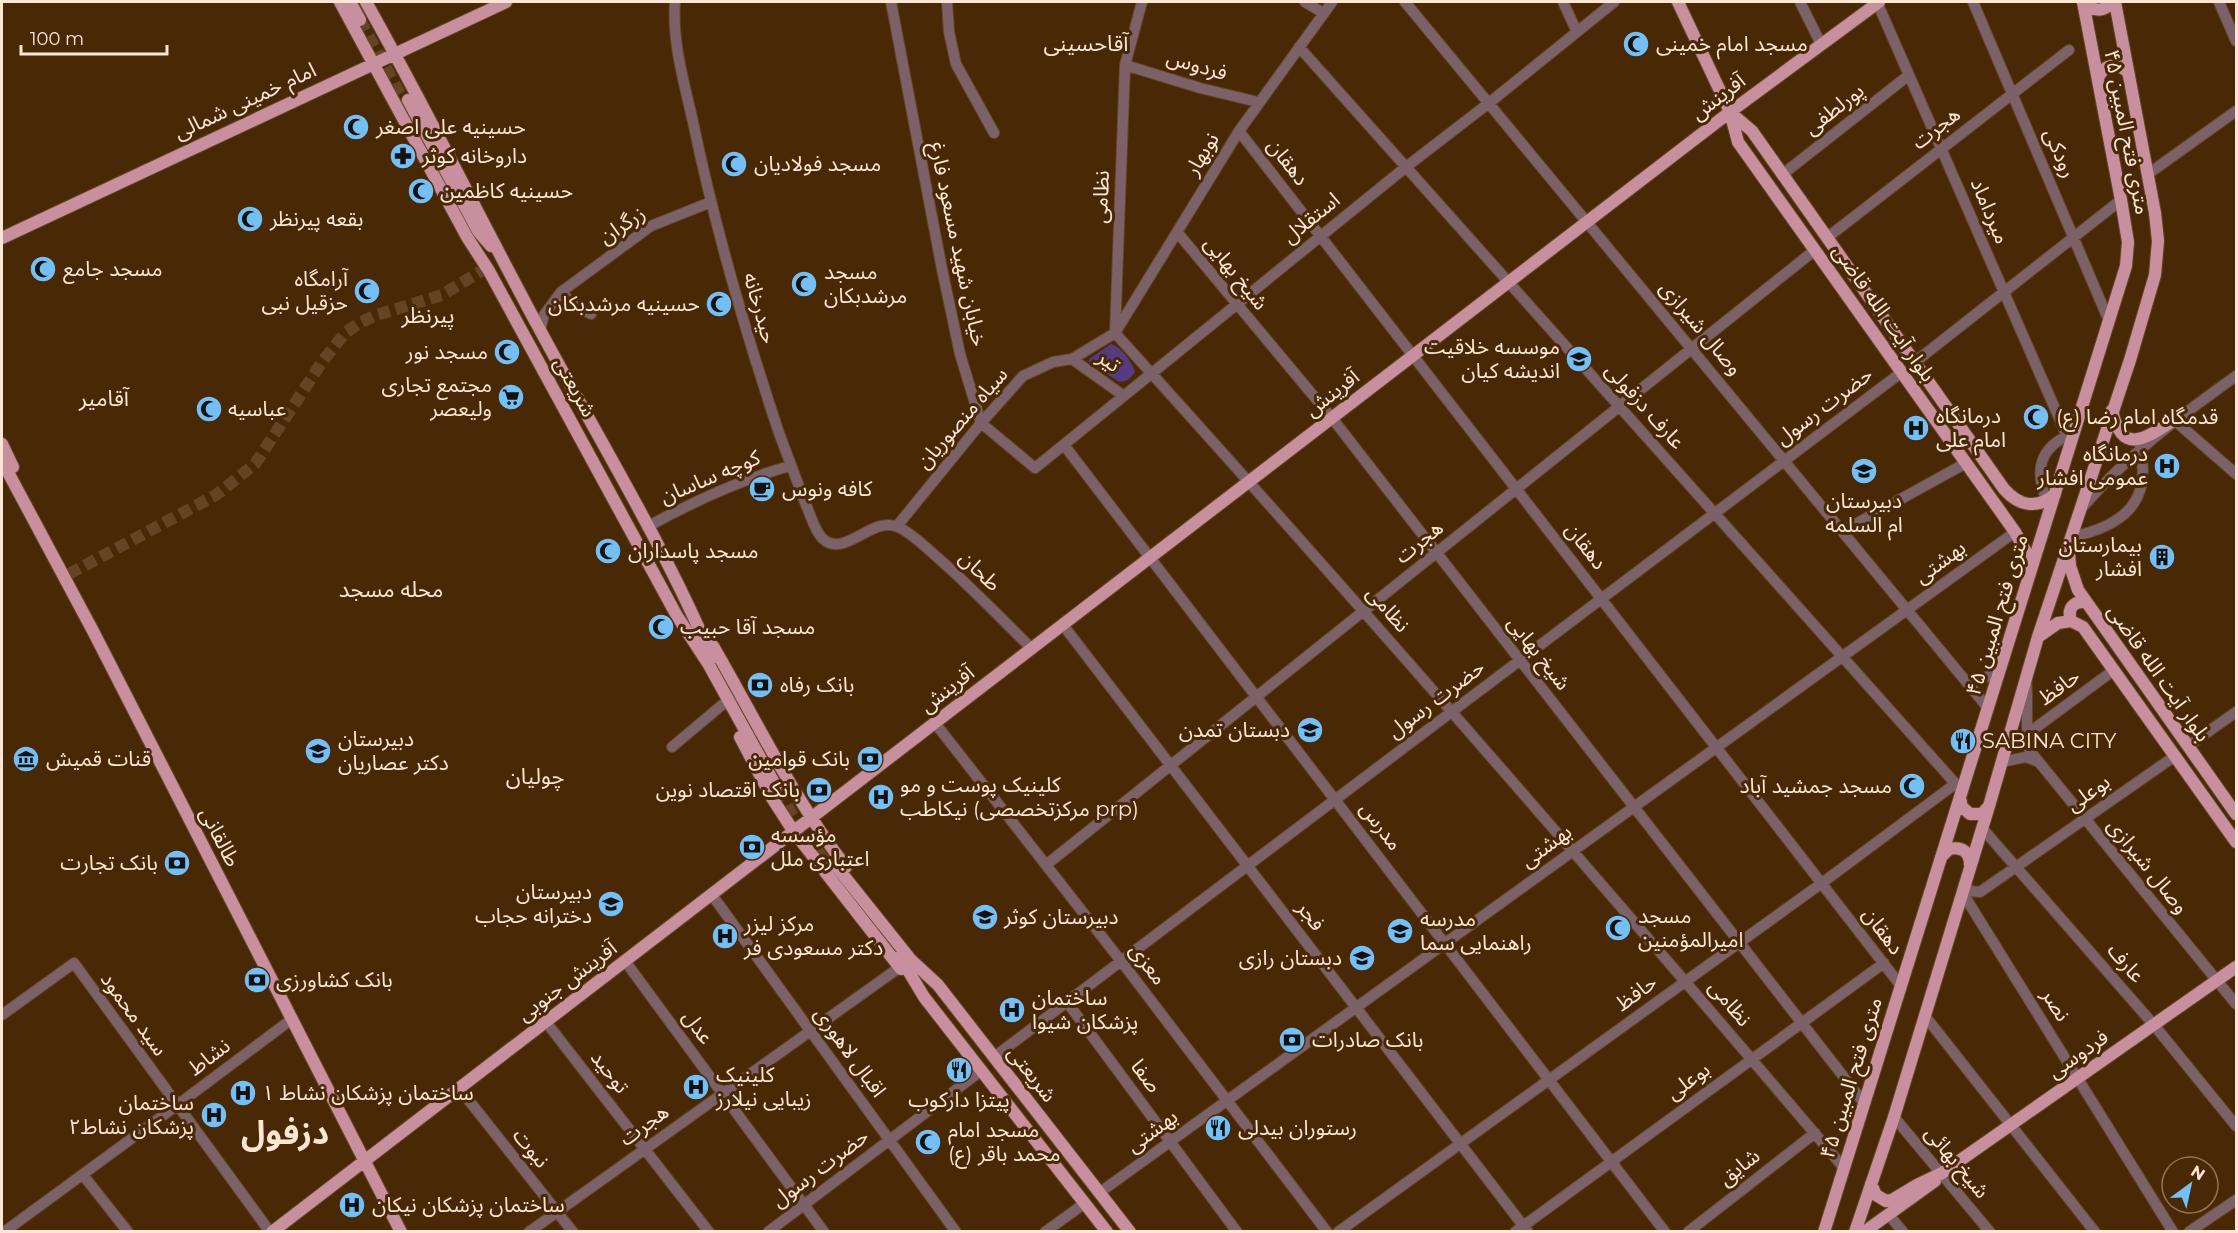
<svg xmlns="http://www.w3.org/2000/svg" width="2238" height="1233" viewBox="0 0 2238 1233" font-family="Montserrat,'Noto Sans Arabic',sans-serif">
	<rect width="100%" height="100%" fill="#492805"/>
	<path fill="#573a7f" d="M 1111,344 C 1121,347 1132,362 1135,372 C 1131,378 1127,382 1119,382 L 1089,362 L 1089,359 Z"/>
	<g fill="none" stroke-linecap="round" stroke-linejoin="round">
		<path stroke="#644424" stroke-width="12" stroke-dasharray="12 6" stroke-linecap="butt" d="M 360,20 L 405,103
			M 69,574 L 216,495 L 255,464 L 322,362 L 345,333 L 361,322 L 377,315 L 442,295 L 486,268
			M 778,790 L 799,826 L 828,865"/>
		<defs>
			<path id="minor" d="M 675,2 C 672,42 684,82 693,122 C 715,228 745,331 779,433 C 788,457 797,481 806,505 C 811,516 814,529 822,538 C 844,560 872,515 898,527 C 912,533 925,547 937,557 C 970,586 1001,618 1032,649
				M 891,2 L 942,269 L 960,354 L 981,423 L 1035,468 L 1406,167 L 1489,103 L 1614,2
				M 947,2 L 949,32 L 956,64 L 994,133
				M 1142,2 L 1125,65 L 1115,333 C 1363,607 1605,886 1844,1168
				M 1305,2 L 1323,13
				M 1405,2 L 1988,708
				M 1563,2 L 1577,32
				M 1800,2 L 1821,44
				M 1877,2 L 2067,436
				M 1973,2 L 2109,321
				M 2219,2 L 2236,41
				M 1299,47 L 1962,791
				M 1125,65 L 1200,88 L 1258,102
				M 1239,131 L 1901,986
				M 1783,174 L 1909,75
				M 2148,174 L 2236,111
				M 1177,232 L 1332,418 L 1864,1103
				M 1828,237 L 2069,50
				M 561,292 L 575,306 L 591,314
				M 540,330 L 544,315 L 561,292 L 651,226 L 711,202
				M 1072,359 L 1124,396
				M 1915,362 L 2121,200
				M 2174,420 L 2236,474
				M 1064,445 L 1665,1232
				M 2047,501 C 2034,470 2039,448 2071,434
				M 2081,509 C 2126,456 2180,416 2236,376
				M 897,526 L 981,423 L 1023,376 L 1053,362 L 1072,359 L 1115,333 L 1239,131 L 1332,2
				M 647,527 C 694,501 739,480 790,466
				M 1843,531 L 1966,463
				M 2071,537 C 2120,527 2153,504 2140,448
				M 1063,625 L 1528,1232
				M 2026,679 C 2029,704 2024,728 2030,751 L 2236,1004
				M 1967,680 L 1979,680 L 2000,671
				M 935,723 L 1121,961 L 1327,1232
				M 2026,735 L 2114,670
				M 2188,746 L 2236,712
				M 672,747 L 722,705
				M 2002,762 L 2026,757 L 2036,761
				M 1982,828 L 2154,1025 L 2236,1126
				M 1046,865 L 1815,250
				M 1964,884 L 1970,891 L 1980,892 L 2175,756
				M 1962,892 L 2173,1232
				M 712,895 L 956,1232
				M 625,961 L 824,1232
				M 1067,1002 L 1237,1232
				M 2,1015 L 74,963 L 270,1232
				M 1925,1016 L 2095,1232
				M 546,1022 L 709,1232
				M 994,1057 L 1902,372
				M 459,1088 L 573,1232
				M 1894,1117 L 1990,1232
				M 83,1175 L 128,1232
				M 1099,1193 L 2015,532
				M 1889,1215 L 1903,1232
				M 4,1232 L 176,1106 L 292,1019
				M 529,1232 L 900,967
				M 768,1232 L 982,1070
				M 1045,1232 L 1085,1203
				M 1338,1232 L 1822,883 L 1955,784
				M 1515,1232 L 1884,963
				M 1688,1232 L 1815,1133
				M 2189,1232 L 2236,1200"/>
			<path id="major" d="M 340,2 L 467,237 L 489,271 L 677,616 L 709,665 L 778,790
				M 350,2 L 360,20
				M 366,2 C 427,110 481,221 540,330 C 598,438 664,545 712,658
				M 1678,2 L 1730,112 L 1738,142 L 2015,532 L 2026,552 L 2029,571
				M 2083,3 C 2093,11 2104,13 2111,2
				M 2098,78 C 2104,64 2117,62 2128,72
				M 408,100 L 478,231 L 491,246
				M 1731,113 L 1752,131 L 2004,489 C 2019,506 2037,510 2055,494
				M 2,238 L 506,2
				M 2112,410 C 2122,457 2146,438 2174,420
				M 2,444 L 13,467
				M 2,461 L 93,631 L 401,1232
				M 2069,552 L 2070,566 L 2078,590 L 2236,814
				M 2071,621 C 2067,609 2073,601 2085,602
				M 2038,637 L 2058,623 L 2071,621 L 2083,627 L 2236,842
				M 713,646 C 756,720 793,798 846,867
				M 740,737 L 772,798 L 794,832 L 901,969
				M 1960,798 L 1962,807 L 1970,814 L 1982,814 L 1989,806
				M 1941,857 L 1949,849 C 1962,846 1970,852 1970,865
				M 832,861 L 911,960 L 938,985 L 1130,1232
				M 900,957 L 924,997 L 1107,1232
				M 1871,1184 L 1876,1195 L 1886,1201 L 1892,1200 L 1917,1185 L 1942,1173 L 2236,967
				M 272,1232 L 1730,112 L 1879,2
				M 1824,1232 L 2126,266 L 2128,242 L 2121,200 L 2083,2
				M 1855,1232 L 1894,1117 L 1989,806 L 2038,637 L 2130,360 L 2155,275 L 2158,241 L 2155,213 L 2115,2
				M 1864,1232 L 1935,1181"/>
		</defs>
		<use href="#minor" stroke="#664626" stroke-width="12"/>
		<use href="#major" stroke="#664626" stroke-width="14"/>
		<use href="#minor" stroke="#7d6169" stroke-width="10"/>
		<use href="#major" stroke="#c88f9f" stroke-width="12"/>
	</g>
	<defs>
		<symbol id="mosque-disc" viewBox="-11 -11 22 22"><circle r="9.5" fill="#74c0f6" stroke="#492805"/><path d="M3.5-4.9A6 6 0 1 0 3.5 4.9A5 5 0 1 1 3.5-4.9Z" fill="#111"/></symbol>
		<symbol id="pharmacy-disc" viewBox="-11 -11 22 22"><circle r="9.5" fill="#74c0f6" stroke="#492805"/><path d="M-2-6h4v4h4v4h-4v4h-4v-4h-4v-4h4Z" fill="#111"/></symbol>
		<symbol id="school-disc" viewBox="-11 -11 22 22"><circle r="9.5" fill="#74c0f6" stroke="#492805"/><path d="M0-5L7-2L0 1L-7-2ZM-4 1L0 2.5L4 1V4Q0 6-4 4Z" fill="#111"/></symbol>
		<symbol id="supermarket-disc" viewBox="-11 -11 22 22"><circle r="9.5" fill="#74c0f6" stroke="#492805"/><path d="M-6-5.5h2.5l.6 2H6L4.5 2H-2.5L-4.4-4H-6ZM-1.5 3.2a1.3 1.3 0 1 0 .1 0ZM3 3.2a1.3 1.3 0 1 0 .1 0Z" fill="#111"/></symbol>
		<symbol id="hospital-disc" viewBox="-11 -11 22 22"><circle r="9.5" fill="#74c0f6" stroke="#492805"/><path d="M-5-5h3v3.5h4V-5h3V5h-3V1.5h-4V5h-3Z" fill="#111"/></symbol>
		<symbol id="cafe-disc" viewBox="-11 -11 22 22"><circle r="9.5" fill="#74c0f6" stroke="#492805"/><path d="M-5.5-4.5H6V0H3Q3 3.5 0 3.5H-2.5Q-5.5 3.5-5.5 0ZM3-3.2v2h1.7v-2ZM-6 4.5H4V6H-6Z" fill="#111"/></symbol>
		<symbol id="building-disc" viewBox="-11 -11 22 22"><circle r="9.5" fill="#74c0f6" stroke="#492805"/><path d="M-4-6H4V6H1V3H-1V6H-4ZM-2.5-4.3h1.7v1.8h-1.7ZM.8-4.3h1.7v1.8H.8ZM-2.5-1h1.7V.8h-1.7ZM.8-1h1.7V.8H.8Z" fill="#111"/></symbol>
		<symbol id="bank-disc" viewBox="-11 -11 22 22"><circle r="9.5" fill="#74c0f6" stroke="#492805"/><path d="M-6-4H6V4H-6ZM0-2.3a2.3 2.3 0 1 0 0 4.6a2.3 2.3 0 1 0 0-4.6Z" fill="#111"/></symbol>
		<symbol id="restaurant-disc" viewBox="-11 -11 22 22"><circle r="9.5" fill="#74c0f6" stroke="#492805"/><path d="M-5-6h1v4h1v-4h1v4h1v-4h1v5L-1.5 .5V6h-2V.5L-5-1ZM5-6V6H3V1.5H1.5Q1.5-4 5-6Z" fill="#111"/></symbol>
		<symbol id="museum-disc" viewBox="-11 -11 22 22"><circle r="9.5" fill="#74c0f6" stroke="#492805"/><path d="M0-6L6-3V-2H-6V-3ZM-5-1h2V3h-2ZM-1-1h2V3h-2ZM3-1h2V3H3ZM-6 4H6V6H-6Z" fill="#111"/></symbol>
	</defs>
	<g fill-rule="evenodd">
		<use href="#mosque-disc" x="1621" y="29" width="30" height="30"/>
		<use href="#mosque-disc" x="341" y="112" width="30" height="30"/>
		<use href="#pharmacy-disc" x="388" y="141" width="30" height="30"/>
		<use href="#mosque-disc" x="719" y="149" width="30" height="30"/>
		<use href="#mosque-disc" x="406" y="176" width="30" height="30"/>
		<use href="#mosque-disc" x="235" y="204" width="30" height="30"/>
		<use href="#mosque-disc" x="28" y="254" width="30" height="30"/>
		<use href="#mosque-disc" x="789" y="269" width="30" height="30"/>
		<use href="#mosque-disc" x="352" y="276" width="30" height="30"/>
		<use href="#mosque-disc" x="704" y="289" width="30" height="30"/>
		<use href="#mosque-disc" x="492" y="337" width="30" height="30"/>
		<use href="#school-disc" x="1564" y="344" width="30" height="30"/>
		<use href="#supermarket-disc" x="496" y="382" width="30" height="30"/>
		<use href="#mosque-disc" x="194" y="394" width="30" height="30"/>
		<use href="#mosque-disc" x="2021" y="402" width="30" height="30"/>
		<use href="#hospital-disc" x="1901" y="413" width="30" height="30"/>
		<use href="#hospital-disc" x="2152" y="451" width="30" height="30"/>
		<use href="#school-disc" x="1849" y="456" width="30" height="30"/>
		<use href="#cafe-disc" x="747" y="474" width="30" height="30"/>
		<use href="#mosque-disc" x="593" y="536" width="30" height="30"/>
		<use href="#building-disc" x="2147" y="542" width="30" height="30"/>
		<use href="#mosque-disc" x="646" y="612" width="30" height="30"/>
		<use href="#bank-disc" x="745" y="670" width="30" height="30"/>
		<use href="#school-disc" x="1295" y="715" width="30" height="30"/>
		<use href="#restaurant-disc" x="1948" y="726" width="30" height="30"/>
		<use href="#school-disc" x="303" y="736" width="30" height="30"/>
		<use href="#museum-disc" x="11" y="744" width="30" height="30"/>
		<use href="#bank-disc" x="855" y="744" width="30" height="30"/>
		<use href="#mosque-disc" x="1897" y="771" width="30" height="30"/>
		<use href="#bank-disc" x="804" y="775" width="30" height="30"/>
		<use href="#hospital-disc" x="866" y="782" width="30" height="30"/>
		<use href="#bank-disc" x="737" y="832" width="30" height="30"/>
		<use href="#bank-disc" x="162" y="848" width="30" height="30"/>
		<use href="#school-disc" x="596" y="889" width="30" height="30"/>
		<use href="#school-disc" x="970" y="902" width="30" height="30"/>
		<use href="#mosque-disc" x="1603" y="913" width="30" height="30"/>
		<use href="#school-disc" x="1385" y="916" width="30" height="30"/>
		<use href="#hospital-disc" x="710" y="921" width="30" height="30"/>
		<use href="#school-disc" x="1347" y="943" width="30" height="30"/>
		<use href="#bank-disc" x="242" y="965" width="30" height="30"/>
		<use href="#hospital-disc" x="997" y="995" width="30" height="30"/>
		<use href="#bank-disc" x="1277" y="1025" width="30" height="30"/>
		<use href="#restaurant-disc" x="944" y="1055" width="30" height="30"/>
		<use href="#hospital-disc" x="681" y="1072" width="30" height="30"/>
		<use href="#hospital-disc" x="228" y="1078" width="30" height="30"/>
		<use href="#hospital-disc" x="199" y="1100" width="30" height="30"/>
		<use href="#restaurant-disc" x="1203" y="1113" width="30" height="30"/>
		<use href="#mosque-disc" x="913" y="1127" width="30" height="30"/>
		<use href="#hospital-disc" x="337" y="1190" width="30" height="30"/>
	</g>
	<g text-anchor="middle" stroke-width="6" stroke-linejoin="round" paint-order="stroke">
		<g font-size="21" fill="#fde6d5" stroke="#492805" text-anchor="start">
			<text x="1656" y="51">مسجد امام خمینی</text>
			<text x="376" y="134">حسینیه علی اصغر</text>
			<text x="422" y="163">داروخانه کوثر</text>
			<text x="754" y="171">مسجد فولادیان</text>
			<text x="440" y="198">حسینیه کاظمین</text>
			<text x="270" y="226">بقعه پیرنظر</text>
			<text x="63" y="276">مسجد جامع</text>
			<text x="824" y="279">مسجد<tspan x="824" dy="24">مرشدبکان</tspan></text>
			<text x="348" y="286" text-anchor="end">آرامگاه<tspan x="348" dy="24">حزقیل نبی</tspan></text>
			<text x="700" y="311" text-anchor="end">حسینیه مرشدبکان</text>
			<text x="1560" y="354" text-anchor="end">موسسه خلاقیت<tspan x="1560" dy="24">اندیشه کیان</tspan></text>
			<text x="488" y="359" text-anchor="end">مسجد نور</text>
			<text x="492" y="392" text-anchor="end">مجتمع تجاری<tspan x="492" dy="24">ولیعصر</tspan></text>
			<text x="228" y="416">عباسیه</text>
			<text x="1936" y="423">درمانگاه<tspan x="1936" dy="24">امام علی</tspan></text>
			<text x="2056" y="424">قدمگاه امام رضا (ع)</text>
			<text x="2148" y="461" text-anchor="end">درمانگاه<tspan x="2148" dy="24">عمومی افشار</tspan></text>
			<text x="782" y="496">کافه ونوس</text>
			<text x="1864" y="508" text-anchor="middle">دبیرستان<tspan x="1864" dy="24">ام السلمه</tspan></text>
			<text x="2142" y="552" text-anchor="end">بیمارستان<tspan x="2142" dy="24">افشار</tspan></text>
			<text x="628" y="558">مسجد پاسداران</text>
			<text x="680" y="634">مسجد آقا حبیب</text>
			<text x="780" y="692">بانک رفاه</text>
			<text x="1290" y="737" text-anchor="end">دبستان تمدن</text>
			<text x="338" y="746">دبیرستان<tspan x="338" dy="24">دکتر عصاریان</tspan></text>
			<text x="1982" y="748">SABINA CITY</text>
			<text x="46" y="766">قنات قمیش</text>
			<text x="850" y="766" text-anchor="end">بانک قوامین</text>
			<text x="900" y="792">کلینیک پوست و مو<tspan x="900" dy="24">نیکاطب (مرکزتخصصی prp)</tspan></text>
			<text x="1892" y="793" text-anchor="end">مسجد جمشید آباد</text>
			<text x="800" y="797" text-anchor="end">بانک اقتصاد نوین</text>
			<text x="771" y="842">مؤسسه<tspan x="771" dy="24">اعتباری ملل</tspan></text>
			<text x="158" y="870" text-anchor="end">بانک تجارت</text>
			<text x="592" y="899" text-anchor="end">دبیرستان<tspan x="592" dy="24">دخترانه حجاب</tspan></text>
			<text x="1638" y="923">مسجد<tspan x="1638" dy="24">امیرالمؤمنین</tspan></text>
			<text x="1004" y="924">دبیرستان کوثر</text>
			<text x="1420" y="926">مدرسه<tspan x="1420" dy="24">راهنمایی سما</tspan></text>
			<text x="744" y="931">مرکز لیزر<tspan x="744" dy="24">دکتر مسعودی فر</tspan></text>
			<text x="1342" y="965" text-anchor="end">دبستان رازی</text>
			<text x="276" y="987">بانک کشاورزی</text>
			<text x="1032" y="1005">ساختمان<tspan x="1032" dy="24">پزشکان شیوا</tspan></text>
			<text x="1312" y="1047">بانک صادرات</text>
			<text x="716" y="1082">کلینیک<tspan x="716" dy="24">زیبایی نیلارز</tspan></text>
			<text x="262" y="1100">ساختمان پزشکان نشاط ۱</text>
			<text x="959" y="1107" text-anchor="middle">پیتزا دارکوب</text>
			<text x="194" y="1110" text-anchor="end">ساختمان<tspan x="194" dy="24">پزشکان نشاط۲</tspan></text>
			<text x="1238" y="1135">رستوران بیدلی</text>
			<text x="948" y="1137">مسجد امام<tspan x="948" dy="24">محمد باقر (ع)</tspan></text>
			<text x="372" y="1212">ساختمان پزشکان نیکان</text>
		</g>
		<g font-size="21" fill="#fde6d5" stroke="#492805">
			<text transform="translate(1197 65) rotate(16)" y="7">فردوس</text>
			<text transform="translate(1718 97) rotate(-37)" y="7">آفرینش</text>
			<text transform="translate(245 101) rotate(-25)" y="7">امام خمینی شمالی</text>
			<text transform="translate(1834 109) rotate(-38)" y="7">پورلطفی</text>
			<text transform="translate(1936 128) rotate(-38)" y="7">هجرت</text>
			<text transform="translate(2127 132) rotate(79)" y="7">۴۵ متری فتح المبین</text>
			<text transform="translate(2060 153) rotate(67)" y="7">رودکی</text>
			<text transform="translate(1202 154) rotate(-59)" y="7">نوبهار</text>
			<text transform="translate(1288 162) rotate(52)" y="7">دهقان</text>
			<text transform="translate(1101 197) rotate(-88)" y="7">نظامی</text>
			<text transform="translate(1990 211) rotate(67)" y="7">میرداماد</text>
			<text transform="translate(1311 218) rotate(-39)" y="7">استقلال</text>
			<text transform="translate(622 225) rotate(-34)" y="7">زرگران</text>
			<text transform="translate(958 244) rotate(78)" y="7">خیابان شهید مسعود فارغ</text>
			<text transform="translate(1236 273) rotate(51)" y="7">شیخ بهایی</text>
			<text transform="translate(760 308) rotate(74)" y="7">حیدرخانه</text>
			<text transform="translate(1884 313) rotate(55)" y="7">بلوار آیت الله قاضی</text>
			<text transform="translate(1701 328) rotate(50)" y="7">وصال شیرازی</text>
			<text transform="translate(1109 361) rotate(35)" y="7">تیر</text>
			<text transform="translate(575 387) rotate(61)" y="7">شریعتی</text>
			<text transform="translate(1332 393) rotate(-38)" y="7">آفرینش</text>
			<text transform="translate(1645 406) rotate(48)" y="7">عارف دزفولی</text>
			<text transform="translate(1824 406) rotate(-37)" y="7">حضرت رسول</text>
			<text transform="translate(962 418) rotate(-49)" y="7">سیاه منصوریان</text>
			<text transform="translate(710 477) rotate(-23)" y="7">کوچه ساسان</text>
			<text transform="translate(1419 542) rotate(-39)" y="7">هجرت</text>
			<text transform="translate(1586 546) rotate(52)" y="7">دهقان</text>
			<text transform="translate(1940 562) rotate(-36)" y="7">بهشتی</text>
			<text transform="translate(980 571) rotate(44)" y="7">طحان</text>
			<text transform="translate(1388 609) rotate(49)" y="7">نظامی</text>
			<text transform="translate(1997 615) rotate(-73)" y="7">۴۵ متری فتح المبین</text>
			<text transform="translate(1539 653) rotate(52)" y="7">شیخ بهایی</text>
			<text transform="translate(2159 673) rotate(55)" y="7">بلوار آیت‌ الله قاضی</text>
			<text transform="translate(2059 687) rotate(-36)" y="7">حافظ</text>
			<text transform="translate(947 689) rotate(-38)" y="7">آفرینش</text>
			<text transform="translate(1436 699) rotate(-37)" y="7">حضرت رسول</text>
			<text transform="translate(2088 793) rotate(-35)" y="7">بوعلی</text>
			<text transform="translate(1381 826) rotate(53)" y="7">مدرس</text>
			<text transform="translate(220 837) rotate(63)" y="7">طالقانی</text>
			<text transform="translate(1546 846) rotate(-36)" y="7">بهشتی</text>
			<text transform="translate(2148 866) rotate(51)" y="7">وصال شیرازی</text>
			<text transform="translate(1311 916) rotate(53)" y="7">فجر</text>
			<text transform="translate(1883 931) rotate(53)" y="7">دهقان</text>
			<text transform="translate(2126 963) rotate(49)" y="7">عارف</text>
			<text transform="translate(1148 964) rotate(53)" y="7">معزی</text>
			<text transform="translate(567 981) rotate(-37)" y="7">آفرینش جنوبی</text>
			<text transform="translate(1636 993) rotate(-36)" y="7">حافظ</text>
			<text transform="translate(1730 1003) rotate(50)" y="7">نظامی</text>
			<text transform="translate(2056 1005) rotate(58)" y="7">نصر</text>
			<text transform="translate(134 1014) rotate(54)" y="7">سید محمود</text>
			<text transform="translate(698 1027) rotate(54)" y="7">عدل</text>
			<text transform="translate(850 1052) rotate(54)" y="7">اقبال لاهوری</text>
			<text transform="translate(2078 1054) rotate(-35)" y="7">فردوسی</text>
			<text transform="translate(209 1057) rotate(-37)" y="7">نشاط</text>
			<text transform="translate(610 1072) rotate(52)" y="7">توحید</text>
			<text transform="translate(1032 1074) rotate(52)" y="7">شریعتی</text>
			<text transform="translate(1146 1076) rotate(53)" y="7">صفا</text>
			<text transform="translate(1851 1078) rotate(-73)" y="7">۴۵ متری فتح المبین</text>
			<text transform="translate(1688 1081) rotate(-36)" y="7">بوعلی</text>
			<text transform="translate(644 1125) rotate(-36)" y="7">هجرت</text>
			<text transform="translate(1152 1131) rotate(-36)" y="7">بهشتی</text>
			<text transform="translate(531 1148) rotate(51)" y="7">نبوت</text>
			<text transform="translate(1957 1162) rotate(50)" y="7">شیخ بهائی</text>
			<text transform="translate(1739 1167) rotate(-38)" y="7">شایق</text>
			<text transform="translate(820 1168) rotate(-37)" y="7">حضرت رسول</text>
		</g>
		<g font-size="22" fill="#fde6d5" stroke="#492805">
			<text x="1086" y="51">آقاحسینی</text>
			<text x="428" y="323">پیرنظر</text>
			<text x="104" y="406">آقامیر</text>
			<text x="391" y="597">محله مسجد</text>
			<text x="535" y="784">چولیان</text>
		</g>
		<g font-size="33" font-weight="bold" fill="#fde6d5" stroke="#492805">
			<text x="285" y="1144">دزفول</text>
		</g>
	</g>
	<rect width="2238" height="1233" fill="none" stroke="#fde6d5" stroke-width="6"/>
	<g transform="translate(2190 1185) rotate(33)"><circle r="28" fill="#492805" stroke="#917458" stroke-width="1.5"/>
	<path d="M0-4.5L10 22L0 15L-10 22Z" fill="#74c0f6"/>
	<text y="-9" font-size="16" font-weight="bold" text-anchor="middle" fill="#fde6d5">N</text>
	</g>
	<path d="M21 45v9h146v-9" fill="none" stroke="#fde6d5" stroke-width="3"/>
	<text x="30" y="45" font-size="18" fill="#fde6d5" stroke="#492805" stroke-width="4.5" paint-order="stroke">100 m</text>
</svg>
